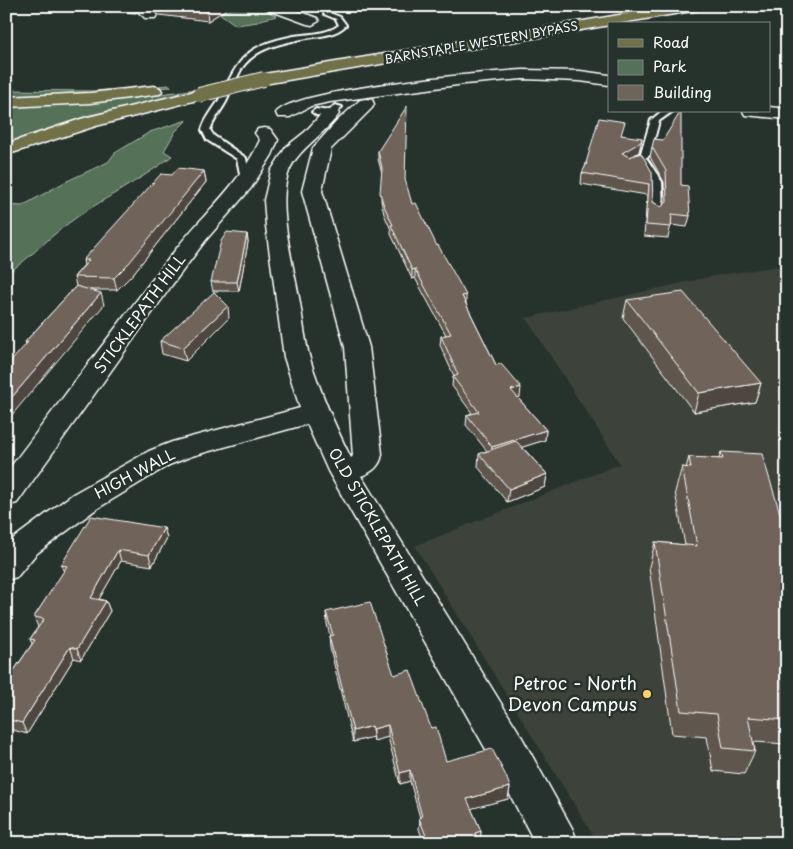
<svg xmlns="http://www.w3.org/2000/svg" width="793" height="849" viewBox="0 0 793 849" font-family="'Playpen Sans',sans-serif">
	<rect width="100%" height="100%" fill="#26332d"/>
	<filter id="ink" filterUnits="userSpaceOnUse"><feTurbulence type="fractalNoise" baseFrequency=".02" numOctaves="2"/><feDisplacementMap in="SourceGraphic" scale="10" xChannelSelector="R" yChannelSelector="G"/><feConvolveMatrix kernelMatrix="1 2 1 2 8 2 1 2 1" color-interpolation-filters="sRGB"/></filter>
	<g filter="url(#ink)">
		<path fill="#3c423a" d="M 787,265 L 787,843 L 598,843 L 415,546 L 620,464 L 526,318 L 713,276 Z"/>
		<path fill="#547159" stroke="#aab8ac" d="M 243,6 L 258,6 L 277,16 L 260,20 L 258,22 L 236,25 L 219,13 Z
			M 170,85 L 171,87 L 6,99 L 6,90 L 93,91 Z
			M 203,88 L 200,91 L 90,115 L 6,143 L 6,106 C 72,104 138,98 203,88 Z
			M 187,120 L 175,132 L 164,151 L 172,156 C 139,182 99,200 66,225 C 45,241 28,260 6,274 L 6,205 L 22,206 L 65,182 L 108,162 L 115,153 L 150,132 Z"/>
		<g fill="none" stroke-linecap="round" stroke-linejoin="round">
			<defs>
				<path id="lane" d="M 327,6 L 335,6 L 330,10 L 330,13 L 340,17 L 346,25 C 337,35 320,36 307,38 C 284,43 256,47 242,68 C 236,78 232,89 227,100 C 222,110 214,119 210,130 L 214,136 L 246,158 L 250,181 L 245,184 L 242,183 L 237,159 L 207,140 L 202,130 C 205,119 213,110 219,100 C 240,57 245,46 294,36 C 308,34 328,34 339,25 L 336,19 L 324,14 L 324,9 Z
					M 335,105 L 342,107 L 334,116 L 316,115 L 312,112 L 316,109 L 329,111 Z
					M 662,111 L 673,111 L 659,121 L 650,155 L 645,158 L 647,159 L 662,182 L 663,213 L 658,216 L 653,213 L 652,182 L 639,161 L 627,166 L 622,163 L 641,153 L 651,120 Z"/>
				<path id="street" d="M 132,6 L 147,6 L 157,15 L 155,18 L 145,18 Z
					M 265,6 L 284,6 L 317,18 L 319,21 L 312,25 L 307,24 L 266,9 Z
					M 523,70 L 580,71 L 609,75 L 609,85 L 580,81 L 523,79 L 465,84 L 330,102 L 311,106 L 290,117 L 278,117 L 276,113 C 292,89 485,72 523,70 Z
					M 366,99 L 372,100 L 374,104 L 372,108 L 331,149 L 322,191 L 369,347 L 382,454 C 380,467 372,472 361,476 L 520,734 L 572,828 L 578,843 L 535,843 L 492,760 L 328,471 L 307,424 L 192,456 L 169,465 L 95,510 L 36,554 L 17,577 L 6,580 L 6,546 L 14,538 L 73,494 L 149,451 L 172,442 L 300,408 L 284,357 L 266,226 L 264,200 L 271,171 L 286,147 L 305,132 L 325,110 L 337,110 L 339,114 C 325,134 298,149 289,171 C 276,205 294,267 300,303 C 303,321 305,341 310,359 C 321,394 335,426 351,458 L 353,456 L 345,347 L 302,191 L 313,148 L 337,121 L 360,100 Z
					M 769,107 L 787,109 L 787,119 L 745,115 L 743,111 L 769,111 Z
					M 264,128 L 270,129 L 278,140 L 272,155 L 251,188 L 205,241 L 172,285 L 17,503 L 6,506 L 6,473 C 63,398 119,322 177,248 C 205,212 241,183 260,140 L 255,133 L 258,129 Z"/>
				<path id="primary" d="M 673,6 L 704,6 L 698,10 L 264,84 L 258,82 L 256,79 L 258,76 L 264,74 Z
					M 154,86 L 160,88 L 162,91 L 160,94 L 90,103 L 6,107 L 6,97 L 90,93 Z
					M 199,90 L 205,92 L 207,95 L 205,98 L 96,126 L 6,155 L 6,144 L 84,118 Z"/>
			</defs>
			<use href="#lane" stroke="#fff" stroke-width="4"/>
			<use href="#street" stroke="#fff" stroke-width="3"/>
			<use href="#primary" stroke="#fff" stroke-width="3"/>
			<use href="#lane" fill="#26332d" fill-rule="evenodd"/>
			<use href="#street" fill="#26332d" fill-rule="evenodd"/>
			<use href="#primary" fill="#70704a" fill-rule="evenodd"/>
			<path stroke="#fff" stroke-width="2" d="M 453,10 L 469,6"/>
			<defs>
				<path id="primary-bridge" d="M 199,95 L 264,79"/>
			</defs>
			<use href="#primary-bridge" stroke="#fff" stroke-width="16" stroke-linecap="butt"/>
			<use href="#primary-bridge" stroke="#70704a" stroke-width="14"/>
		</g>
		<path fill="#5f564d" stroke="#fff" d="M 113,6 L 135,6 L 136,13 L 121,12 Z
			M 149,6 L 231,6 L 208,21 L 159,15 Z
			M 622,135 L 641,148 L 639,152 L 632,157 L 641,153 L 653,202 L 661,207 L 665,204 L 664,182 L 650,157 L 652,147 L 681,185 L 690,216 L 687,227 L 671,225 L 668,238 L 644,236 L 647,195 L 581,184 L 582,173 L 585,168 L 586,163 Z
			M 378,151 L 412,204 L 466,304 L 496,365 L 520,397 L 518,398 L 546,430 L 545,440 L 522,447 L 547,474 L 545,487 L 507,502 L 478,467 L 479,454 L 487,451 L 466,425 L 467,415 L 472,413 L 452,386 L 453,377 L 454,376 L 440,345 L 441,336 L 446,335 L 415,278 L 412,279 L 391,234 L 391,230 L 384,214 L 381,201 L 382,174 L 378,159 Z
			M 204,171 L 206,182 L 132,275 L 117,290 L 89,290 L 104,305 L 26,345 L 25,342 L 76,286 L 74,277 L 84,265 L 83,260 L 172,175 Z
			M 247,234 L 248,242 L 239,291 L 213,291 L 211,282 Z
			M 627,300 L 761,383 L 755,402 L 694,412 L 623,318 Z
			M 229,318 L 186,361 L 162,354 L 160,341 Z
			M 721,452 L 787,536 L 787,744 L 754,742 L 755,751 L 744,774 L 713,771 L 707,737 L 672,734 L 649,567 L 655,542 L 685,545 L 675,492 L 682,467 L 686,468 L 689,457 L 719,459 Z
			M 164,528 L 167,538 L 152,566 L 121,561 L 99,599 L 106,601 L 110,611 L 81,660 L 74,658 L 27,734 L 6,728 L 6,682 L 32,644 L 30,639 L 38,627 L 34,617 L 64,572 L 61,565 Z
			M 326,612 L 394,675 L 431,728 L 446,761 L 510,787 L 508,799 L 471,808 L 481,831 L 480,842 L 479,843 L 424,843 L 419,829 L 420,818 L 410,781 L 400,784 L 388,737 L 374,741 L 373,737 L 353,742 L 330,648 L 329,636 L 330,636 L 327,624 Z"/>
		<path fill="#4e463f" stroke="#fff" d="M 214,6 L 231,6 L 208,21 L 207,11 Z
			M 642,138 L 639,152 L 620,164 L 622,153 Z
			M 204,171 L 206,182 L 132,275 L 117,290 L 114,278 Z
			M 247,234 L 248,242 L 239,291 L 237,282 Z
			M 415,269 L 415,278 L 412,279 L 412,270 Z
			M 101,293 L 104,305 L 6,422 L 6,404 Z
			M 466,295 L 466,304 L 462,296 Z
			M 228,306 L 229,318 L 186,361 L 183,348 Z
			M 761,383 L 755,402 L 694,412 L 699,393 Z
			M 521,387 L 520,397 L 510,400 L 511,390 Z
			M 546,430 L 545,440 L 491,457 L 492,447 Z
			M 547,474 L 545,487 L 507,502 L 509,489 Z
			M 164,528 L 167,538 L 152,566 L 149,555 Z
			M 118,550 L 121,561 L 94,608 L 91,598 Z
			M 106,601 L 110,611 L 81,660 L 77,649 Z
			M 70,647 L 74,658 L 27,734 L 22,723 Z
			M 388,725 L 388,737 L 374,741 L 373,729 Z
			M 372,726 L 373,737 L 353,742 L 353,731 Z
			M 410,770 L 410,781 L 400,784 L 400,773 Z
			M 510,787 L 508,799 L 466,810 L 467,799 Z
			M 481,831 L 480,842 L 478,843 L 475,833 Z"/>
		<path fill="#6f645a" stroke="#fff" d="M 167,6 L 214,6 L 207,11 Z
			M 407,106 L 405,179 L 412,204 L 416,203 L 437,246 L 438,245 L 466,295 L 462,296 L 496,365 L 501,364 L 521,387 L 511,390 L 546,430 L 492,447 L 467,415 L 479,412 L 453,377 L 458,375 L 441,336 L 451,334 L 415,269 L 412,270 L 391,225 L 393,225 L 384,206 L 380,193 L 382,168 L 378,151 Z
			M 681,111 L 681,185 L 688,186 L 690,216 L 672,214 L 671,227 L 646,225 L 649,184 L 582,173 L 587,163 L 586,163 L 599,118 L 625,122 L 621,135 L 642,138 L 641,142 L 622,153 L 629,157 L 641,153 L 652,172 L 653,202 L 661,207 L 667,202 L 666,171 L 652,147 L 654,139 L 663,140 Z
			M 178,168 L 204,171 L 129,263 L 114,278 L 74,277 L 89,260 L 83,260 L 161,174 L 172,175 Z
			M 227,232 L 247,234 L 237,282 L 211,282 L 221,241 Z
			M 76,286 L 101,293 L 6,404 L 6,367 L 28,342 L 25,342 Z
			M 214,292 L 228,306 L 183,348 L 160,341 Z
			M 683,292 L 761,383 L 699,393 L 627,300 Z
			M 516,441 L 547,474 L 509,489 L 479,454 Z
			M 721,452 L 762,454 L 787,536 L 787,720 L 748,717 L 755,751 L 723,748 L 717,714 L 681,711 L 655,542 L 697,546 L 682,467 L 691,468 L 689,457 L 723,459 Z
			M 91,516 L 164,528 L 149,555 L 118,550 L 91,598 L 106,601 L 77,649 L 70,647 L 22,723 L 6,719 L 6,682 L 35,640 L 30,639 L 44,619 L 34,617 L 67,566 L 61,565 Z
			M 370,602 L 394,675 L 410,670 L 431,728 L 436,727 L 446,761 L 492,749 L 506,776 L 510,787 L 467,799 L 481,831 L 475,833 L 479,843 L 429,843 L 419,818 L 422,817 L 410,770 L 400,773 L 388,725 L 373,729 L 372,726 L 353,731 L 329,636 L 333,635 L 326,612 Z"/>
	</g>
	<circle fill="#ffd166" stroke="#26332d" stroke-width="2" cx="647" cy="694" r="5"/>
	<g text-anchor="middle" stroke-width="5" stroke-linejoin="round" paint-order="stroke">
		<g font-size="12" fill="#fff" stroke="#26332d">
			<text transform="translate(481 43) rotate(-10)" y="4">BARNSTAPLE WESTERN BYPASS</text>
		</g>
		<g font-size="15" fill="#fff" stroke="#26332d">
			<text transform="translate(140 314) rotate(-54)" y="5">STICKLEPATH HILL</text>
			<text transform="translate(135 474) rotate(-28)" y="5">HIGH WALL</text>
			<text transform="translate(377 527) rotate(60)" y="5">OLD STICKLEPATH HILL</text>
		</g>
		<g font-size="18" fill="#fff" stroke="#26332d" text-anchor="end">
			<text x="637" y="690">Petroc - North<tspan x="637" dy="21">Devon Campus</tspan></text>
		</g>
	</g>
	<rect width="793" height="849" fill="none" stroke="#26332d" stroke-width="25"/>
	<rect x="12" y="12" width="768" height="824" fill="none" stroke="#fff" stroke-width="2" filter="url(#ink)"/>
	<rect x="608" y="22" width="162" height="90" fill="#26332d" stroke="#7d8581"/>
	<rect x="618" y="39" width="25" height="8" fill="#70704a" stroke="#7d8581"/>
	<text x="653" y="48" font-size="15" fill="#ffffff">Road</text>
	<rect x="618" y="60" width="25" height="15" fill="#547159" stroke="#7d8581"/>
	<text x="653" y="72" font-size="15" fill="#ffffff">Park</text>
	<rect x="618" y="85" width="25" height="15" fill="#6f645a" stroke="#7d8581"/>
	<text x="653" y="98" font-size="15" fill="#ffffff">Building</text>
</svg>
